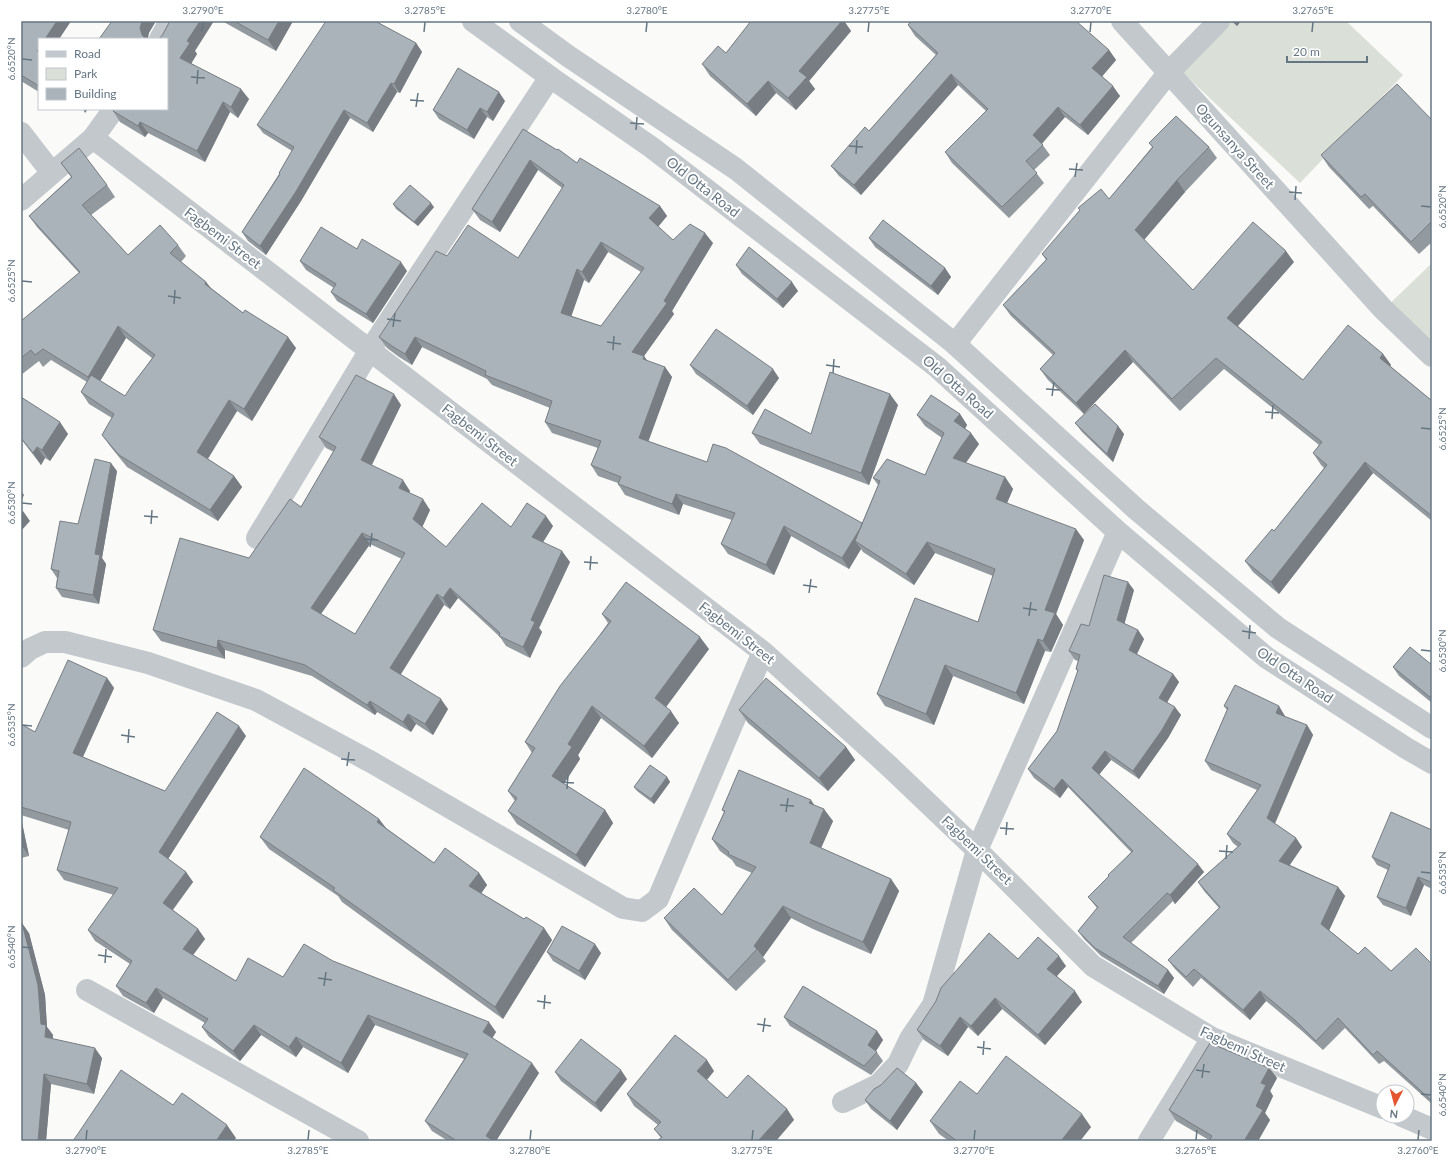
<svg xmlns="http://www.w3.org/2000/svg" width="1453" height="1162" viewBox="0 0 1453 1162" font-family="Lato,sans-serif">
	<rect width="100%" height="100%" fill="#fafaf8"/>
	<path fill="#dadfd7" d="M 1231,21 L 1346,21 L 1403,75 L 1300,183 L 1182,72 Z
		M 1432,263 L 1432,351 L 1380,313 Z"/>
	<g fill="none" stroke-linecap="round" stroke-linejoin="round">
		<path stroke="#c3c8cc" stroke-width="22" d="M 1122,21 L 1383,309 L 1432,356
			M 160,39 L 170,21
			M 21,133 L 52,173
			M 93,138 L 763,652 L 890,767 L 977,850 L 1093,966 L 1212,1038 L 1383,1108
			M 21,200 L 93,138 L 114,109
			M 955,344 L 1169,72 L 1219,21
			M 257,538 L 370,350 L 550,77
			M 21,657 L 30,649 L 45,642 L 65,642 L 148,663 L 256,700 L 373,763 L 623,908 L 642,911 L 658,899 L 763,652
			M 87,990 L 358,1141
			M 843,1102 L 878,1085 L 898,1064 L 910,1039 L 933,1005 L 977,850 L 1118,532
			M 1402,1116 L 1432,1129
			M 1149,1141 L 1212,1038"/>
		<path stroke="#c3c8cc" stroke-width="22" d="M 473,21 L 550,77 L 651,147 L 937,367 L 1118,532 L 1267,658 L 1406,748 L 1432,763
			M 520,21 L 568,56 L 736,169 L 955,344 L 1136,509 L 1278,628 L 1432,728"/>
	</g>
	<path fill="#929a9f" fill-rule="evenodd" d="M 21,21 L 71,21 L 59,39 L 39,39 L 39,92 L 21,81 Z
		M 222,21 L 293,21 L 276,51 Z
		M 747,21 L 844,21 L 851,31 L 809,81 L 815,89 L 796,110 L 776,93 L 756,116 L 710,76 L 702,64 L 726,53 L 750,23 Z
		M 907,21 L 1060,21 L 1109,50 L 1116,60 L 1102,76 L 1120,96 L 1088,135 L 1065,117 L 1042,144 L 1050,155 L 1034,170 L 1044,183 L 1009,218 L 952,163 L 945,152 L 986,111 L 958,85 L 861,195 L 839,176 L 831,166 L 869,131 L 936,55 L 915,36 L 908,25 L 910,23 Z
		M 1231,21 L 1241,21 L 1237,26 Z
		M 416,43 L 422,52 L 400,93 L 397,92 L 373,132 L 350,118 L 301,201 L 266,255 L 248,241 L 242,232 L 279,174 L 279,173 L 292,151 L 263,133 L 257,125 Z
		M 195,51 L 197,54 L 191,63 L 249,99 L 238,118 L 230,112 L 205,162 L 148,133 L 145,137 L 120,122 L 113,111 Z
		M 505,101 L 493,121 L 487,117 L 474,139 L 439,119 L 433,110 Z
		M 1432,120 L 1432,242 L 1419,254 L 1373,206 L 1369,209 L 1329,167 L 1321,155 Z
		M 523,129 L 577,163 L 660,206 L 667,216 L 658,227 L 673,240 L 713,243 L 672,311 L 674,314 L 644,356 L 647,361 L 665,367 L 672,377 L 648,441 L 862,523 L 878,485 L 873,478 L 925,475 L 942,438 L 925,426 L 917,415 L 960,414 L 967,425 L 965,429 L 979,444 L 966,463 L 1005,477 L 1013,489 L 1007,503 L 1084,540 L 1056,614 L 1063,625 L 1051,652 L 1045,651 L 1024,704 L 953,676 L 934,725 L 885,706 L 877,694 L 978,622 L 993,576 L 935,553 L 914,585 L 863,552 L 861,549 L 849,569 L 791,536 L 774,575 L 728,554 L 721,544 L 732,520 L 683,504 L 679,515 L 625,495 L 618,484 L 618,483 L 598,476 L 591,465 L 598,448 L 552,433 L 545,422 L 550,408 L 492,385 L 487,379 L 422,347 L 412,365 L 399,357 L 387,348 L 379,337 L 447,256 L 518,258 L 562,188 L 538,170 L 500,232 L 480,220 L 472,209 ZM 608,252 L 641,272 L 601,326 L 571,316 L 584,280 L 589,283 Z
		M 1149,143 L 1209,147 L 1217,158 L 1185,192 L 1144,240 L 1193,290 L 1294,262 L 1238,326 L 1303,380 L 1383,354 L 1391,365 L 1390,366 L 1431,400 L 1432,399 L 1432,521 L 1373,473 L 1279,594 L 1253,572 L 1245,561 L 1274,531 L 1324,468 L 1321,465 L 1313,453 L 1319,445 L 1224,369 L 1180,411 L 1133,362 L 1084,414 L 1048,380 L 1040,369 L 1053,355 L 1011,316 L 1003,305 L 1046,260 L 1042,254 L 1109,199 L 1152,147 Z
		M 61,163 L 107,185 L 115,197 L 91,215 L 128,255 L 178,245 L 186,256 L 181,262 L 206,282 L 211,288 L 243,313 L 296,348 L 252,421 L 237,411 L 208,459 L 234,476 L 242,487 L 218,521 L 127,467 L 110,446 L 102,435 L 112,418 L 89,404 L 81,392 L 87,382 L 51,360 L 43,367 L 39,361 L 21,375 L 21,321 L 79,273 L 37,227 L 29,216 L 71,177 ZM 126,338 L 152,358 L 125,396 L 100,381 Z
		M 393,204 L 434,207 L 418,226 L 396,209 Z
		M 869,238 L 945,268 L 951,277 L 938,295 L 875,247 Z
		M 357,249 L 407,271 L 373,323 L 337,301 L 331,292 L 334,288 L 306,270 L 300,261 Z
		M 736,265 L 798,291 L 783,308 L 742,274 Z
		M 690,365 L 779,378 L 753,415 L 696,374 Z
		M 21,397 L 68,434 L 50,461 L 45,458 L 41,465 L 21,439 Z
		M 401,405 L 372,465 L 410,491 L 409,493 L 430,510 L 422,527 L 446,547 L 511,527 L 553,526 L 543,542 L 570,562 L 539,628 L 542,632 L 530,658 L 506,646 L 500,637 L 458,598 L 450,609 L 444,605 L 400,674 L 448,709 L 433,735 L 416,724 L 411,732 L 377,712 L 375,715 L 312,676 L 225,650 L 225,659 L 161,641 L 153,630 L 249,558 L 301,507 L 334,452 L 326,448 L 319,437 ZM 370,544 L 402,559 L 355,634 L 321,614 Z
		M 898,405 L 869,485 L 760,444 L 752,433 L 811,434 Z
		M 1075,423 L 1118,426 L 1124,434 L 1113,462 L 1082,432 Z
		M 117,471 L 102,558 L 106,564 L 99,604 L 62,597 L 56,588 L 57,578 L 51,569 L 78,524 Z
		M 1134,590 L 1124,624 L 1138,630 L 1144,639 L 1137,654 L 1173,674 L 1179,682 L 1167,702 L 1181,715 L 1168,738 L 1139,779 L 1111,760 L 1099,774 L 1204,872 L 1175,904 L 1173,901 L 1131,943 L 1168,970 L 1174,978 L 1164,994 L 1101,956 L 1084,939 L 1078,931 L 1097,908 L 1088,897 L 1109,876 L 1131,852 L 1068,787 L 1060,798 L 1034,778 L 1028,769 L 1057,731 L 1078,672 L 1076,669 L 1078,661 L 1075,660 L 1069,651 L 1089,626 Z
		M 602,614 L 709,649 L 666,707 L 679,723 L 652,758 L 601,718 L 578,755 L 580,759 L 564,784 L 605,810 L 613,823 L 585,867 L 517,824 L 508,811 L 515,801 L 508,791 L 532,753 L 525,742 L 608,623 Z
		M 1432,665 L 1432,703 L 1399,676 L 1393,667 Z
		M 107,678 L 114,688 L 83,757 L 165,791 L 246,736 L 168,859 L 186,872 L 193,882 L 173,910 L 198,929 L 205,939 L 193,955 L 236,981 L 283,977 L 333,961 L 496,1032 L 492,1038 L 539,1073 L 496,1141 L 448,1141 L 432,1131 L 425,1121 L 464,1059 L 375,1025 L 348,1073 L 303,1047 L 296,1057 L 261,1035 L 240,1061 L 209,1037 L 202,1027 L 205,1023 L 163,998 L 154,1013 L 123,996 L 116,986 L 130,964 L 95,941 L 88,930 L 114,895 L 64,880 L 57,870 L 69,830 L 21,815 L 21,724 L 35,732 Z
		M 1224,706 L 1285,716 L 1285,717 L 1307,725 L 1313,735 L 1275,824 L 1296,838 L 1302,847 L 1290,865 L 1338,887 L 1345,896 L 1329,930 L 1358,954 L 1391,971 L 1432,964 L 1432,1104 L 1384,1061 L 1379,1064 L 1345,1028 L 1323,1050 L 1302,1031 L 1266,1001 L 1250,1020 L 1201,978 L 1193,987 L 1175,969 L 1168,960 L 1219,908 L 1204,891 L 1198,882 L 1238,847 L 1233,843 L 1227,834 L 1257,790 L 1211,770 L 1205,761 L 1227,710 Z
		M 739,710 L 846,747 L 855,760 L 828,791 L 748,723 Z
		M 667,777 L 670,782 L 654,804 L 637,791 L 634,787 Z
		M 814,805 L 833,821 L 821,848 L 891,879 L 899,891 L 871,954 L 813,929 L 791,918 L 763,957 L 766,961 L 736,991 L 672,930 L 664,918 L 722,915 L 752,873 L 736,866 L 732,860 L 720,851 L 712,839 L 724,812 L 722,810 Z
		M 21,818 L 29,856 L 21,858 Z
		M 379,819 L 386,828 L 434,863 L 479,873 L 487,885 L 481,893 L 524,919 L 544,928 L 552,940 L 503,1019 L 342,902 L 338,896 L 269,849 L 260,837 Z
		M 1432,830 L 1432,889 L 1424,885 L 1411,916 L 1383,905 L 1377,897 L 1388,870 L 1377,865 L 1372,857 Z
		M 29,933 L 45,995 L 47,1027 L 53,1035 L 52,1039 L 102,1058 L 94,1094 L 51,1084 L 46,1141 L 21,1141 Z
		M 547,952 L 601,953 L 585,980 L 553,961 Z
		M 1018,959 L 1066,966 L 1057,976 L 1082,1002 L 1045,1045 L 1002,1009 L 978,1036 L 968,1027 L 948,1056 L 924,1040 L 917,1030 Z
		M 784,1017 L 877,1031 L 883,1040 L 876,1051 L 883,1061 L 871,1075 L 790,1026 Z
		M 1269,1068 L 1277,1078 L 1270,1091 L 1273,1096 L 1265,1113 L 1270,1120 L 1258,1141 L 1209,1141 L 1209,1140 L 1176,1121 L 1169,1110 Z
		M 714,1071 L 707,1080 L 727,1098 L 787,1109 L 794,1120 L 661,1138 L 654,1129 L 658,1125 L 634,1106 L 627,1094 Z
		M 555,1072 L 627,1079 L 601,1112 L 561,1081 Z
		M 916,1083 L 923,1092 L 897,1130 L 871,1109 L 865,1100 Z
		M 977,1094 L 1091,1127 L 1080,1141 L 949,1141 L 939,1134 L 930,1121 Z"/>
	<path fill="#777d82" d="M 57,21 L 71,21 L 59,39 L 45,39 Z
		M 142,21 L 156,21 L 149,33 L 148,39 L 145,39 L 142,35 L 140,28 Z
		M 200,21 L 214,21 L 195,51 L 197,54 L 188,69 L 180,58 L 187,41 Z
		M 279,21 L 293,21 L 276,51 L 268,40 Z
		M 842,21 L 844,21 L 851,31 L 809,81 L 815,89 L 796,110 L 788,98 L 799,71 Z
		M 1233,21 L 1241,21 L 1237,26 Z
		M 416,43 L 422,52 L 400,93 L 394,84 Z
		M 1109,50 L 1116,60 L 1100,79 L 1092,68 Z
		M 951,74 L 958,85 L 861,195 L 854,185 Z
		M 768,81 L 776,93 L 756,116 L 747,104 Z
		M 391,83 L 397,92 L 373,132 L 367,123 Z
		M 1113,86 L 1120,96 L 1088,135 L 1080,125 Z
		M 241,89 L 249,99 L 238,118 L 231,107 Z
		M 499,92 L 505,101 L 493,121 L 487,112 Z
		M 223,102 L 230,112 L 205,162 L 197,151 Z
		M 1058,107 L 1065,117 L 1040,145 L 1033,135 Z
		M 480,108 L 487,117 L 474,139 L 467,130 Z
		M 83,109 L 88,109 L 85,113 Z
		M 344,110 L 350,118 L 301,201 L 266,255 L 260,246 Z
		M 140,122 L 148,133 L 145,137 L 138,126 Z
		M 530,160 L 538,170 L 500,232 L 492,222 Z
		M 1177,180 L 1185,192 L 1143,241 L 1135,230 Z
		M 431,203 L 434,207 L 418,226 L 414,222 Z
		M 660,206 L 667,216 L 656,229 L 649,218 Z
		M 705,233 L 713,243 L 672,311 L 674,314 L 644,356 L 651,366 L 632,352 L 664,301 Z
		M 601,242 L 608,252 L 589,283 L 582,272 Z
		M 1286,251 L 1294,262 L 1235,329 L 1227,318 Z
		M 401,262 L 407,271 L 373,323 L 366,314 Z
		M 945,268 L 951,277 L 938,295 L 931,286 Z
		M 577,269 L 584,280 L 569,323 L 561,313 Z
		M 206,282 L 214,293 L 205,284 Z
		M 792,282 L 798,291 L 783,308 L 777,299 Z
		M 118,326 L 126,338 L 96,388 L 88,377 Z
		M 288,337 L 296,348 L 252,421 L 244,409 Z
		M 415,337 L 422,347 L 412,365 L 405,354 Z
		M 1125,350 L 1133,362 L 1084,414 L 1076,403 Z
		M 1383,354 L 1391,365 L 1388,369 L 1380,358 Z
		M 665,367 L 672,377 L 646,448 L 639,438 Z
		M 773,369 L 779,378 L 753,415 L 747,406 Z
		M 394,394 L 401,405 L 369,470 L 361,460 Z
		M 890,394 L 898,405 L 869,485 L 861,473 Z
		M 229,400 L 237,411 L 205,463 L 197,452 Z
		M 960,414 L 967,425 L 962,433 L 954,421 Z
		M 60,422 L 68,434 L 50,461 L 42,450 Z
		M 1118,426 L 1124,434 L 1113,462 L 1107,454 Z
		M 971,433 L 979,444 L 961,469 L 953,458 Z
		M 37,447 L 45,458 L 41,465 L 33,453 Z
		M 1365,462 L 1373,473 L 1279,594 L 1271,582 Z
		M 111,463 L 117,471 L 102,558 L 106,564 L 99,604 L 93,595 L 95,554 Z
		M 234,476 L 242,487 L 218,521 L 210,510 Z
		M 1005,477 L 1013,489 L 1004,510 L 996,499 Z
		M 403,480 L 410,491 L 406,499 L 399,488 Z
		M 21,491 L 24,495 L 21,501 Z
		M 676,494 L 683,504 L 679,515 L 672,504 Z
		M 423,499 L 430,510 L 421,530 L 413,519 Z
		M 23,511 L 30,521 L 21,531 L 21,514 Z
		M 546,516 L 553,526 L 540,547 L 532,537 Z
		M 863,524 L 855,541 L 861,549 L 849,569 L 842,558 Z
		M 784,526 L 791,536 L 774,575 L 766,565 Z
		M 1076,529 L 1084,540 L 1056,614 L 1063,625 L 1051,652 L 1043,641 L 1045,610 Z
		M 362,533 L 370,544 L 318,618 L 311,608 Z
		M 927,542 L 935,553 L 914,585 L 906,574 Z
		M 562,551 L 570,562 L 539,628 L 542,632 L 530,658 L 523,647 L 531,620 Z
		M 1128,582 L 1134,590 L 1123,629 L 1117,620 Z
		M 450,588 L 458,598 L 450,609 L 443,598 Z
		M 437,594 L 444,605 L 398,679 L 390,668 Z
		M 1138,630 L 1144,639 L 1135,658 L 1129,650 Z
		M 700,637 L 709,649 L 663,711 L 655,698 Z
		M 1038,639 L 1045,651 L 1024,704 L 1016,693 Z
		M 218,640 L 225,650 L 225,659 L 217,648 Z
		M 945,665 L 953,676 L 934,725 L 926,714 Z
		M 1173,674 L 1179,682 L 1165,706 L 1159,698 Z
		M 107,678 L 114,688 L 80,763 L 73,753 Z
		M 1432,695 L 1432,700 L 1430,697 Z
		M 441,699 L 448,709 L 433,735 L 425,724 Z
		M 370,701 L 377,712 L 375,715 L 367,705 Z
		M 592,706 L 601,718 L 578,755 L 580,759 L 560,789 L 552,776 L 568,744 Z
		M 1279,706 L 1285,716 L 1282,722 L 1276,713 Z
		M 1175,707 L 1181,715 L 1168,738 L 1139,779 L 1133,771 Z
		M 671,711 L 679,723 L 652,758 L 644,746 Z
		M 408,714 L 416,724 L 411,732 L 403,722 Z
		M 1307,725 L 1313,735 L 1273,827 L 1267,818 Z
		M 239,726 L 246,736 L 166,862 L 159,852 Z
		M 846,747 L 855,760 L 828,791 L 819,778 Z
		M 1105,751 L 1111,760 L 1098,776 L 1092,768 Z
		M 667,777 L 670,782 L 654,804 L 651,799 Z
		M 1062,779 L 1068,787 L 1060,798 L 1054,789 Z
		M 811,800 L 819,812 L 809,803 Z
		M 824,809 L 833,821 L 818,855 L 810,843 Z
		M 605,810 L 613,823 L 585,867 L 576,855 Z
		M 21,818 L 29,856 L 22,846 L 21,841 Z
		M 379,819 L 388,831 L 377,822 Z
		M 1296,838 L 1302,847 L 1286,870 L 1279,861 Z
		M 1198,864 L 1204,872 L 1175,904 L 1170,895 Z
		M 186,872 L 193,882 L 170,913 L 163,903 Z
		M 479,873 L 487,885 L 478,898 L 469,886 Z
		M 1418,877 L 1424,885 L 1411,916 L 1406,908 Z
		M 891,879 L 899,891 L 871,954 L 863,942 Z
		M 1338,887 L 1345,896 L 1328,933 L 1321,924 Z
		M 783,906 L 791,918 L 763,957 L 757,949 L 754,946 Z
		M 22,923 L 29,933 L 45,995 L 47,1027 L 53,1035 L 52,1047 L 45,1037 L 41,1024 Z
		M 544,928 L 552,940 L 503,1019 L 495,1007 Z
		M 198,929 L 205,939 L 190,959 L 183,949 Z
		M 595,944 L 601,953 L 585,980 L 579,971 Z
		M 1059,956 L 1066,966 L 1054,979 L 1047,969 Z
		M 1168,970 L 1174,978 L 1164,994 L 1158,986 Z
		M 156,988 L 163,998 L 154,1013 L 146,1003 Z
		M 1075,991 L 1082,1002 L 1045,1045 L 1038,1035 Z
		M 1260,991 L 1266,1001 L 1250,1020 L 1243,1010 Z
		M 995,998 L 1002,1009 L 978,1036 L 971,1026 Z
		M 368,1015 L 375,1025 L 348,1073 L 341,1063 Z
		M 960,1017 L 968,1027 L 948,1056 L 940,1046 Z
		M 489,1022 L 496,1032 L 490,1042 L 483,1032 Z
		M 254,1025 L 261,1035 L 240,1061 L 233,1051 Z
		M 877,1031 L 883,1040 L 874,1054 L 868,1045 Z
		M 296,1037 L 303,1047 L 296,1057 L 289,1047 Z
		M 95,1048 L 102,1058 L 94,1094 L 87,1084 Z
		M 707,1060 L 714,1071 L 705,1082 L 697,1071 Z
		M 532,1063 L 539,1073 L 496,1141 L 490,1141 L 486,1136 Z
		M 1269,1068 L 1277,1078 L 1270,1091 L 1273,1096 L 1265,1113 L 1270,1120 L 1258,1141 L 1244,1141 L 1256,1106 L 1261,1083 Z
		M 621,1070 L 627,1079 L 601,1112 L 595,1103 Z
		M 44,1074 L 51,1084 L 46,1141 L 38,1141 Z
		M 916,1083 L 923,1092 L 897,1130 L 890,1121 Z
		M 787,1109 L 794,1120 L 776,1141 L 758,1141 Z
		M 1082,1114 L 1091,1127 L 1080,1141 L 1061,1141 Z
		M 227,1125 L 236,1138 L 234,1141 L 216,1141 Z"/>
	<path fill="#aab3b9" stroke="#777d82" fill-rule="evenodd" d="M 21,21 L 57,21 L 45,39 L 39,39 L 39,48 L 37,51 L 39,52 L 39,86 L 21,75 Z
		M 112,21 L 142,21 L 140,28 L 142,35 L 146,39 L 99,39 Z
		M 170,21 L 200,21 L 187,41 L 190,43 L 180,58 L 241,89 L 231,107 L 223,102 L 197,151 L 140,122 L 138,126 L 113,111 L 114,109 L 167,109 L 167,39 L 159,39 L 163,34 Z
		M 234,21 L 279,21 L 268,40 Z
		M 326,21 L 375,21 L 416,43 L 394,84 L 391,83 L 367,123 L 344,110 L 295,193 L 260,246 L 242,232 L 280,174 L 279,173 L 294,147 L 257,125 Z
		M 751,21 L 842,21 L 799,71 L 807,77 L 788,98 L 768,81 L 747,104 L 702,64 L 718,46 L 726,53 Z
		M 911,21 L 1060,21 L 1062,22 L 1063,21 L 1076,21 L 1109,50 L 1092,68 L 1113,86 L 1080,125 L 1058,107 L 1033,135 L 1043,145 L 1026,161 L 1037,173 L 1002,207 L 945,152 L 988,109 L 951,74 L 854,185 L 831,166 L 865,127 L 869,131 L 938,53 L 908,25 Z
		M 458,68 L 499,92 L 487,112 L 480,108 L 467,130 L 433,110 Z
		M 1397,84 L 1432,120 L 1432,221 L 1411,242 L 1365,194 L 1361,197 L 1321,155 Z
		M 1176,116 L 1209,147 L 1177,180 L 1135,230 L 1193,290 L 1253,222 L 1286,251 L 1227,318 L 1303,380 L 1348,325 L 1383,354 L 1380,358 L 1431,400 L 1432,399 L 1432,516 L 1365,462 L 1271,582 L 1245,561 L 1272,529 L 1274,531 L 1327,465 L 1313,453 L 1322,442 L 1216,358 L 1172,399 L 1125,350 L 1076,403 L 1040,369 L 1055,353 L 1003,305 L 1047,259 L 1042,254 L 1080,210 L 1078,208 L 1101,189 L 1109,199 L 1153,147 L 1149,143 Z
		M 523,129 L 557,150 L 558,149 L 577,163 L 580,158 L 660,206 L 649,218 L 673,240 L 690,224 L 705,233 L 664,301 L 667,303 L 632,352 L 644,356 L 643,359 L 665,367 L 639,438 L 707,462 L 713,444 L 726,448 L 862,523 L 861,527 L 842,558 L 784,526 L 766,565 L 721,544 L 735,513 L 676,494 L 672,504 L 618,484 L 621,477 L 591,465 L 601,441 L 545,422 L 552,401 L 485,375 L 486,371 L 415,337 L 405,354 L 392,346 L 379,337 L 436,251 L 447,256 L 468,225 L 518,258 L 564,185 L 530,160 L 492,222 L 472,209 ZM 601,242 L 644,268 L 601,326 L 561,313 L 577,269 L 582,272 Z
		M 79,148 L 107,185 L 82,205 L 128,255 L 160,225 L 178,245 L 170,253 L 206,282 L 205,284 L 243,313 L 245,310 L 288,337 L 244,409 L 229,400 L 197,452 L 234,476 L 210,510 L 119,455 L 102,435 L 114,414 L 81,392 L 91,375 L 125,396 L 132,385 L 155,355 L 118,326 L 88,377 L 43,349 L 35,355 L 31,350 L 21,358 L 21,321 L 80,272 L 29,216 L 72,177 L 61,163 Z
		M 410,185 L 431,203 L 414,222 L 393,204 Z
		M 883,220 L 945,268 L 931,286 L 869,238 Z
		M 321,227 L 357,249 L 362,239 L 401,262 L 366,314 L 331,292 L 336,284 L 300,261 Z
		M 749,247 L 792,282 L 777,299 L 736,265 Z
		M 716,329 L 773,369 L 747,406 L 690,365 Z
		M 830,372 L 890,394 L 861,473 L 752,433 L 765,409 L 811,434 Z
		M 356,375 L 394,394 L 361,460 L 403,480 L 399,488 L 423,499 L 413,519 L 446,547 L 482,503 L 511,527 L 527,503 L 546,516 L 532,537 L 562,551 L 531,620 L 535,622 L 523,647 L 499,636 L 500,633 L 450,588 L 443,598 L 437,594 L 390,668 L 441,699 L 425,724 L 408,714 L 403,722 L 370,701 L 367,705 L 305,665 L 218,640 L 217,648 L 153,630 L 180,538 L 249,558 L 290,499 L 301,507 L 336,447 L 319,437 ZM 362,533 L 405,553 L 355,634 L 311,608 Z
		M 931,395 L 960,414 L 954,421 L 971,433 L 953,458 L 1005,477 L 996,499 L 1076,529 L 1045,610 L 1055,613 L 1043,641 L 1038,639 L 1016,693 L 945,665 L 926,714 L 877,694 L 915,598 L 978,622 L 995,569 L 927,542 L 906,574 L 855,541 L 880,481 L 873,478 L 887,459 L 925,475 L 944,433 L 917,415 Z
		M 21,397 L 60,422 L 42,450 L 37,447 L 33,453 L 21,438 Z
		M 1095,404 L 1118,426 L 1107,454 L 1075,423 Z
		M 95,459 L 111,463 L 95,554 L 100,555 L 93,595 L 56,588 L 59,571 L 51,569 L 60,521 L 78,524 Z
		M 1104,575 L 1128,582 L 1117,620 L 1138,630 L 1129,650 L 1173,674 L 1159,698 L 1175,707 L 1162,730 L 1133,771 L 1105,751 L 1092,768 L 1198,864 L 1170,895 L 1167,893 L 1123,937 L 1168,970 L 1158,986 L 1095,948 L 1078,931 L 1098,907 L 1088,897 L 1109,876 L 1108,875 L 1133,851 L 1062,779 L 1054,789 L 1028,769 L 1057,731 L 1078,670 L 1076,669 L 1080,655 L 1069,651 L 1081,624 L 1089,626 Z
		M 626,582 L 700,637 L 655,698 L 671,711 L 644,746 L 592,706 L 568,744 L 572,747 L 552,776 L 605,810 L 576,855 L 508,811 L 517,798 L 508,791 L 535,748 L 525,742 L 560,686 L 611,621 L 602,614 Z
		M 1410,647 L 1432,665 L 1432,695 L 1430,697 L 1393,667 Z
		M 68,660 L 107,678 L 73,753 L 165,791 L 217,712 L 239,726 L 159,852 L 186,872 L 163,903 L 198,929 L 183,949 L 236,981 L 248,958 L 283,977 L 304,944 L 333,961 L 489,1022 L 483,1032 L 532,1063 L 486,1136 L 494,1141 L 457,1141 L 425,1121 L 468,1054 L 368,1015 L 341,1063 L 296,1037 L 289,1047 L 254,1025 L 233,1051 L 202,1027 L 208,1019 L 156,988 L 146,1003 L 116,986 L 132,961 L 88,930 L 118,888 L 57,870 L 71,822 L 21,807 L 21,724 L 35,732 Z
		M 766,678 L 846,747 L 819,778 L 739,710 Z
		M 1235,685 L 1279,706 L 1276,713 L 1307,725 L 1267,818 L 1296,838 L 1279,861 L 1338,887 L 1321,924 L 1358,954 L 1365,947 L 1391,971 L 1416,948 L 1432,964 L 1432,1101 L 1377,1051 L 1373,1055 L 1338,1018 L 1316,1041 L 1296,1021 L 1260,991 L 1243,1010 L 1194,969 L 1186,977 L 1168,960 L 1220,907 L 1198,882 L 1241,844 L 1227,834 L 1261,785 L 1205,761 L 1228,708 L 1224,706 Z
		M 650,765 L 667,777 L 651,799 L 634,787 Z
		M 304,768 L 379,819 L 377,822 L 434,863 L 445,848 L 479,873 L 469,886 L 524,919 L 526,917 L 544,928 L 495,1007 L 333,890 L 335,888 L 260,837 Z
		M 739,770 L 811,800 L 809,803 L 824,809 L 810,843 L 891,879 L 863,942 L 805,917 L 783,906 L 754,946 L 757,949 L 728,980 L 664,918 L 694,888 L 722,915 L 756,867 L 728,854 L 729,852 L 712,839 L 725,811 L 722,810 Z
		M 1391,812 L 1432,830 L 1432,879 L 1431,882 L 1418,877 L 1406,908 L 1377,897 L 1390,865 L 1372,857 Z
		M 21,923 L 22,923 L 38,985 L 41,1024 L 46,1025 L 45,1037 L 95,1048 L 87,1084 L 44,1074 L 38,1141 L 21,1141 Z
		M 562,926 L 595,944 L 579,971 L 547,952 Z
		M 989,933 L 1018,959 L 1038,937 L 1059,956 L 1047,969 L 1075,991 L 1038,1035 L 995,998 L 971,1026 L 960,1017 L 940,1046 L 917,1030 L 936,1001 L 941,988 Z
		M 803,986 L 877,1031 L 868,1045 L 877,1052 L 864,1066 L 784,1017 Z
		M 675,1035 L 707,1060 L 697,1071 L 727,1098 L 748,1075 L 787,1109 L 758,1141 L 657,1141 L 662,1137 L 654,1129 L 661,1122 L 627,1094 Z
		M 581,1039 L 621,1070 L 595,1103 L 555,1072 Z
		M 1210,1043 L 1269,1068 L 1261,1083 L 1266,1085 L 1256,1106 L 1263,1110 L 1244,1141 L 1209,1141 L 1212,1136 L 1169,1110 Z
		M 1006,1056 L 1082,1114 L 1061,1141 L 1050,1141 L 1048,1140 L 1047,1141 L 957,1141 L 930,1121 L 960,1081 L 977,1094 Z
		M 897,1068 L 916,1083 L 890,1121 L 865,1100 L 874,1089 L 881,1085 Z
		M 121,1070 L 173,1105 L 182,1093 L 227,1125 L 216,1141 L 73,1141 Z"/>
	<path fill="none" stroke="#657683" stroke-width="1.5" d="M 202,32 L 203,22M 424,32 L 425,22M 646,32 L 647,22M 868,32 L 869,22M 1090,32 L 1091,22M 1312,32 L 1313,22M 22,59 L 32,60M 191,77 L 205,78M 197,84 L 198,70M 410,100 L 424,101M 416,107 L 418,93M 630,123 L 644,124M 636,130 L 637,117M 849,146 L 863,147M 856,154 L 857,140M 1069,169 L 1083,170M 1075,177 L 1077,163M 1289,192 L 1302,193M 1295,200 L 1296,186M 1421,206 L 1431,207M 22,281 L 32,282M 168,296 L 181,298M 174,304 L 175,290M 387,319 L 401,321M 393,327 L 395,313M 607,342 L 621,344M 613,350 L 614,336M 826,365 L 840,367M 833,373 L 834,359M 1046,389 L 1060,390M 1052,396 L 1054,382M 1265,412 L 1279,413M 1272,419 L 1273,405M 1421,428 L 1431,429M 22,503 L 32,504M 144,516 L 158,517M 151,524 L 152,510M 364,539 L 378,540M 370,547 L 372,533M 584,562 L 598,563M 590,570 L 591,556M 803,585 L 817,587M 809,593 L 811,579M 1023,608 L 1037,610M 1029,616 L 1031,602M 1242,631 L 1256,633M 1249,639 L 1250,625M 1421,650 L 1431,651M 22,725 L 32,726M 121,735 L 135,737M 128,743 L 129,729M 341,759 L 355,760M 347,766 L 349,752M 561,782 L 574,783M 567,789 L 568,775M 780,805 L 794,806M 786,812 L 788,798M 1000,828 L 1014,829M 1006,835 L 1007,822M 1219,851 L 1233,852M 1226,859 L 1227,845M 1421,872 L 1431,873M 22,947 L 32,948M 98,955 L 112,957M 105,963 L 106,949M 318,978 L 332,980M 324,986 L 326,972M 537,1001 L 551,1003M 544,1009 L 545,995M 757,1024 L 771,1026M 763,1032 L 765,1018M 977,1047 L 991,1049M 983,1055 L 984,1041M 1196,1070 L 1210,1072M 1202,1078 L 1204,1064M 1421,1094 L 1431,1095M 86,1140 L 87,1130M 308,1140 L 309,1130M 530,1140 L 531,1130M 752,1140 L 753,1130M 974,1140 L 975,1130M 1196,1140 L 1197,1130M 1418,1140 L 1419,1130"/>
	<g text-anchor="middle" stroke-width="4" stroke-linejoin="round" paint-order="stroke">
		<g font-size="14" fill="#657683" stroke="#fff">
			<text transform="translate(1235 146) rotate(48)" y="5">Ogunsanya Street</text>
			<text transform="translate(703 187) rotate(38)" y="5">Old Otta Road</text>
			<text transform="translate(223 238) rotate(37)" y="5">Fagbemi Street</text>
			<text transform="translate(958 387) rotate(41)" y="5">Old Otta Road</text>
			<text transform="translate(480 435) rotate(38)" y="5">Fagbemi Street</text>
			<text transform="translate(737 633) rotate(38)" y="5">Fagbemi Street</text>
			<text transform="translate(1295 675) rotate(34)" y="5">Old Otta Road</text>
			<text transform="translate(977 850) rotate(44)" y="5">Fagbemi Street</text>
			<text transform="translate(1243 1049) rotate(24)" y="5">Fagbemi Street</text>
		</g>
	</g>
	<rect width="1453" height="1162" fill="none" stroke="#ffffff" stroke-width="44"/>
	<rect x="38" y="38" width="130" height="72" fill="#ffffff" stroke="#c1c8cd"/>
	<rect x="46" y="51" width="20" height="6" fill="#c3c8cc" stroke="#c1c8cd"/>
	<text x="74" y="58" font-size="12" fill="#657683">Road</text>
	<rect x="46" y="68" width="20" height="12" fill="#dadfd7" stroke="#c1c8cd"/>
	<text x="74" y="78" font-size="12" fill="#657683">Park</text>
	<rect x="46" y="88" width="20" height="12" fill="#aab3b9" stroke="#c1c8cd"/>
	<text x="74" y="98" font-size="12" fill="#657683">Building</text>
	<g transform="translate(1395 1104) rotate(186)"><circle r="19" fill="#ffffff" stroke="#c1c8cd"/>
	<path d="M0-3L7 15L0 10L-7 15Z" fill="#e4572e"/>
	<text y="-6" font-size="11" font-weight="bold" text-anchor="middle" fill="#657683">N</text>
	</g>
	<path d="M1287 56v6h80v-6" fill="none" stroke="#657683" stroke-width="2"/>
	<text x="1293" y="56" font-size="12" fill="#657683" stroke="#ffffff" stroke-width="3" paint-order="stroke">20 m</text>
	<rect x="22" y="22" width="1409" height="1118" fill="none" stroke="#657683" stroke-width="1.5"/>
	<g font-size="10" text-anchor="middle" fill="#657683">
		<text x="203" y="14">3.2790°E</text>
		<text x="425" y="14">3.2785°E</text>
		<text x="647" y="14">3.2780°E</text>
		<text x="869" y="14">3.2775°E</text>
		<text x="1091" y="14">3.2770°E</text>
		<text x="1313" y="14">3.2765°E</text>
		<text transform="translate(11 59) rotate(-90)" y="4">6.6520°N</text>
		<text transform="translate(1442 207) rotate(-90)" y="4">6.6520°N</text>
		<text transform="translate(11 281) rotate(-90)" y="4">6.6525°N</text>
		<text transform="translate(1442 429) rotate(-90)" y="4">6.6525°N</text>
		<text transform="translate(11 503) rotate(-90)" y="4">6.6530°N</text>
		<text transform="translate(1442 651) rotate(-90)" y="4">6.6530°N</text>
		<text transform="translate(11 725) rotate(-90)" y="4">6.6535°N</text>
		<text transform="translate(1442 873) rotate(-90)" y="4">6.6535°N</text>
		<text transform="translate(11 947) rotate(-90)" y="4">6.6540°N</text>
		<text transform="translate(1442 1095) rotate(-90)" y="4">6.6540°N</text>
		<text x="86" y="1154">3.2790°E</text>
		<text x="308" y="1154">3.2785°E</text>
		<text x="530" y="1154">3.2780°E</text>
		<text x="752" y="1154">3.2775°E</text>
		<text x="974" y="1154">3.2770°E</text>
		<text x="1196" y="1154">3.2765°E</text>
		<text x="1418" y="1154">3.2760°E</text>
	</g>
</svg>
